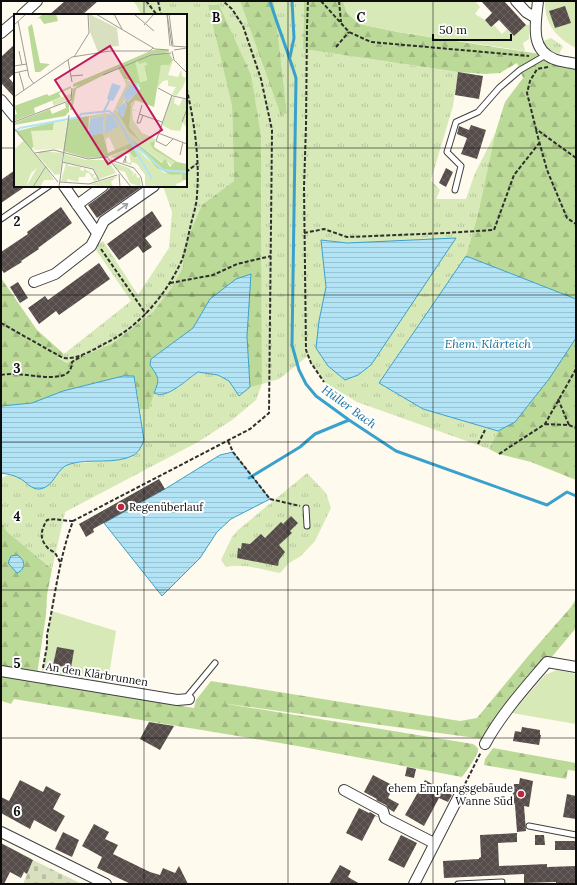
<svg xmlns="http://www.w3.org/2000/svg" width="577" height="885" viewBox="0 0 577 885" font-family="Lora,serif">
	<defs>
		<pattern id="grass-tufts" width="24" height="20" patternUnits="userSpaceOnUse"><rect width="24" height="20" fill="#d6e9b7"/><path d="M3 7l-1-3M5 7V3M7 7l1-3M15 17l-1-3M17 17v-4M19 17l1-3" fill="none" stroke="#b6c79c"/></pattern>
		<pattern id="forest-firs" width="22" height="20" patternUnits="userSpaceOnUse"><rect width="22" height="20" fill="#bcda97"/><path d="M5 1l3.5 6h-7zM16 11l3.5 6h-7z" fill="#a0ba81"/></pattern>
		<pattern id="cemetery-stones" width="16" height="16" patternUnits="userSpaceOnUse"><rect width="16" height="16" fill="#d9e0bf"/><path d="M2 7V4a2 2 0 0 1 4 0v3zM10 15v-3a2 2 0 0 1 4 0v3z" fill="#b9bfa3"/></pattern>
		<pattern id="water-rules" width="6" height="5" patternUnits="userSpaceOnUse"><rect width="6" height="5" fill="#b3e4f6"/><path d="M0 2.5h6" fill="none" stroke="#99c2d2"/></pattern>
		<pattern id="building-cross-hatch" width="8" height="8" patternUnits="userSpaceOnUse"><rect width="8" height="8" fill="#564d4a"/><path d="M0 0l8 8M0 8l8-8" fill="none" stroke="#696260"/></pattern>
	</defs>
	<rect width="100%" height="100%" fill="#fffaee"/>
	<path fill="url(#grass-tufts)" fill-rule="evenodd" d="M 133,1 L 240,1 L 281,116 L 287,113 L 274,1 L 304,1 L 303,49 L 458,72 L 453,106 L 431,180 L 440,190 L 436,199 L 466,199 L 475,173 L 495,134 L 478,214 L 466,256 L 379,383 L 423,409 L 498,431 L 489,449 L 357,402 L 324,382 L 312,364 L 308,356 L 279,379 L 262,384 L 256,400 L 232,420 L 198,442 L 65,512 L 52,569 L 5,531 L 1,520 L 1,478 L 9,475 L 50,484 L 61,468 L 68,464 L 107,461 L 135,455 L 144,440 L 140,409 L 149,409 L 154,393 L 158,395 L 179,387 L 198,372 L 218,375 L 229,381 L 239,396 L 250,387 L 262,383 L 261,136 L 219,5 L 208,5 L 232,106 L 234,181 L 202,206 L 183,249 L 183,267 L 172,287 L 153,312 L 113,343 L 68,363 L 56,356 L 64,354 L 131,301 L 94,247 L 103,241 L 138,295 L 169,248 L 172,212 L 163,186 L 186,186 L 186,15 L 141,15 L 137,6 ZM 322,240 L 347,243 L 319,321 L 326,287 Z
		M 551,38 L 563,46 L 559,54 L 548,49 L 541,42 Z
		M 307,473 L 326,493 L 331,508 L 315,541 L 301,556 L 289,563 L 280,573 C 262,570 244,563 226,567 L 221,560 L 232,537 L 238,530 Z"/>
	<path fill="url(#forest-firs)" d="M 240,1 L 274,1 L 287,113 L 281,116 Z
		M 304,1 L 343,1 L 347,13 L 360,24 L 398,32 L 546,55 L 548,62 L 576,69 L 576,299 L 466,256 L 478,214 L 495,134 L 505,102 L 523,78 L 517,63 L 500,73 L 485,74 L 458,72 L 303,49 Z
		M 208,5 L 219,5 L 251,75 L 261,136 L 262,384 L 250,387 L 247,336 L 236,279 L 210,299 L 193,328 L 151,359 L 150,365 L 158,376 L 157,385 L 149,409 L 140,409 L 134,376 L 123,376 L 63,391 L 32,403 L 1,406 L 1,278 L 37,330 L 64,354 L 57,357 L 67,363 L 113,343 L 153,312 L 172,287 L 183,267 L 183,249 L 202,205 L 234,181 L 232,106 Z
		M 576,338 L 576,480 L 531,462 L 499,454 L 489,449 L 498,431 L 515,422 L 549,379 Z
		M 1,520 L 6,531 L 52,569 L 47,595 L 46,615 L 36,681 L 194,708 L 196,700 L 211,681 L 460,721 L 477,718 L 529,655 L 571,607 L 576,599 L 576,628 L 483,739 L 221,703 L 473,744 C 475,745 477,747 478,749 C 479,754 466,772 462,777 L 292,745 L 14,699 L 11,704 L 2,701 L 1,702 Z
		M 493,748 L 576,763 L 576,771 L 568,770 L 566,779 L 484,765 L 485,759 Z"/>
	<path fill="url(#cemetery-stones)" d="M 33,860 L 82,884 L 23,884 Z"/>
	<path fill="#d6e9b7" d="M 343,1 L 475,1 L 480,7 L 475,14 L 485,20 L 491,27 L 494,25 L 502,34 L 507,29 L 514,36 L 526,25 L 529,25 L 529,39 L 523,43 L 525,51 L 398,32 L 360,24 L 347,13 Z
		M 545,1 L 576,1 L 576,48 C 557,38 544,24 545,1 Z
		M 52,611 L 116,631 L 107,688 L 41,677 Z
		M 557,670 L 576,674 L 576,724 L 512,713 L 545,675 Z"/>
	<path fill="url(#water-rules)" stroke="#3aa1cd" d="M 456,238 L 371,365 L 358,375 L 345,380 L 328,366 L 316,348 L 319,321 L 326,287 L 321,240 L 347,243 Z
		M 466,256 L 576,299 L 576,338 L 549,379 L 515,422 L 498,431 L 423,409 L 379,383 Z
		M 251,274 L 247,336 L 250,387 L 239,396 L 229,381 L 218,375 L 198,372 C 187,379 167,400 154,393 C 160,379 159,378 150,365 L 151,359 L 193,328 L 210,299 L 236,279 Z
		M 123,376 L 134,376 L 144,440 C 142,445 139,452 134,455 C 116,465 89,458 70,464 C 56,467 55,487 40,489 C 31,490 26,481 19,478 C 14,475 7,474 1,473 L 1,406 L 32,403 L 63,391 Z
		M 233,452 L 270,499 L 231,519 L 217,532 L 200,558 L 162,596 L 104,523 L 165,489 L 220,455 Z
		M 17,555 C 26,560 26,569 17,573 L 8,563 L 11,556 Z"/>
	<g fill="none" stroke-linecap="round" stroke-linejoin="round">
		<path stroke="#3aa1cd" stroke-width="3" d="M 270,1 C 278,27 288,52 296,78 L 292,345 L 299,370 L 306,384 L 316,396 L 349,420 L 396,451 L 547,505 L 567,492 L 576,496
			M 290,57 L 294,38 L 292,1
			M 249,478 L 300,447 L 315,434 L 349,420"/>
	</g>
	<path fill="url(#building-cross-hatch)" d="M 65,1 L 98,1 L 82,15 L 49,15 Z
		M 481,1 L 504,1 L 526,25 L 514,36 L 499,20 L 491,27 L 485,20 L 492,13 Z
		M 565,6 L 571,23 L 555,28 L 549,11 Z
		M 15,44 L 15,73 L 9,78 L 15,85 L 15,98 L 2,84 L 1,85 L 1,57 Z
		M 458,72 L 483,76 L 479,99 L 455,95 Z
		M 471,125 L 486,130 L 477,159 L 461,154 L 467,138 L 457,134 L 459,126 L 469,130 Z
		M 446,168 L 453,172 L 446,187 L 439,183 Z
		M 15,170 L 15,186 L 26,186 L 1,203 L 1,180 Z
		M 112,186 L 143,186 L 97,218 L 88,205 L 107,191 Z
		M 61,207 L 72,223 L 38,248 L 39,249 L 21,261 L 22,262 L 4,273 L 1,269 L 1,252 L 28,234 L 27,232 Z
		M 152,211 L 162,226 L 145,238 L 152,247 L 143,253 L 138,246 L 119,260 L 107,244 Z
		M 99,263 L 110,279 L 59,315 L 56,311 L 39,324 L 28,308 L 45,296 L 48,300 Z
		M 18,282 L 28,298 L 20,303 L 10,287 Z
		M 159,479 L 165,489 L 93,529 L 94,532 L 86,537 L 79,524 Z
		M 291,516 L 298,523 L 290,531 L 292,533 L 279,545 L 285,552 L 279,560 L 278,566 L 237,558 L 238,548 L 241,549 L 242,543 L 250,544 L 261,534 L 265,538 L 281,522 L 283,524 Z
		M 57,647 L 74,650 L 71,668 L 53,665 Z
		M 149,722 L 174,726 L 160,750 L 140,739 Z
		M 522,727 L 540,730 L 540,735 L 541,735 L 539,745 L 513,741 L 515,731 L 521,732 Z
		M 407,767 L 416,769 L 414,778 L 405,776 Z
		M 373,775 L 394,786 L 388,798 L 399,804 L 394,812 L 389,809 L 386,805 L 376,800 L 377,799 L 364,792 Z
		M 520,778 L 533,781 L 529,807 L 524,806 L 526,831 L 517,832 L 515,805 L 511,804 L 514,784 L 519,784 Z
		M 20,780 L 43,792 L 46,786 L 61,794 L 53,809 L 65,816 L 56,832 L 34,820 L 30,829 L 1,813 L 1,797 L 9,801 Z
		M 425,780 L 452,795 L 448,802 L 439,798 L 424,826 L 405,815 Z
		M 567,794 L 576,796 L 576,819 L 563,817 Z
		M 359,808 L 369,813 L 370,812 L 378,817 L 375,816 L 362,841 L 346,833 Z
		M 94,824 L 109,832 L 105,839 L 118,845 L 113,854 L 150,872 L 160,875 L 163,868 L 175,873 L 179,866 L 188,884 L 131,884 L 97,868 L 102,857 L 82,846 Z
		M 63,832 L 79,840 L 72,857 L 55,849 Z
		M 517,833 L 517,842 L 498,843 L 499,866 L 547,864 L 547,867 L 576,866 L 576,884 L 556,884 L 556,882 L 524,883 L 524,874 L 444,878 L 443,861 L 479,859 L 479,858 L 481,857 L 480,835 Z
		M 401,835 L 417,843 L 404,868 L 388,860 Z
		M 535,835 L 544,835 L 545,845 L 535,845 Z
		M 555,841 L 575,841 L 576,850 L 555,850 Z
		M 1,843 L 33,860 L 27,874 L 24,872 L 21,878 L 10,872 L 4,884 L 1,884 Z
		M 340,865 L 351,871 L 348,877 L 360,884 L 329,884 Z"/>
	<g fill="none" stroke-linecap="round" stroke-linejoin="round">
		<defs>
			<path id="lane" d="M 455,190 L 461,166 L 447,152 L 456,122 L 478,112 L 499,88 L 520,70 L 546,55
				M 1,219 L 49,186
				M 306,508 L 307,526
				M 186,698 L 215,663
				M 529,826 L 576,835
				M 458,884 L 502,882"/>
			<path id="street" d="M 516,1 L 526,12 L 536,18
				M 538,1 C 536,22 529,49 554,59 C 561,62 569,62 576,64
				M 22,15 L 37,1
				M 1,33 L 15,21
				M 1,100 L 15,117
				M 64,186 L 97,233
				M 77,205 L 103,186
				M 34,282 L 55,274 L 91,246 L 104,221 L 154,186
				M 1,671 L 177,700 L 189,699
				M 485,744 C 502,713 525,688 547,662 L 576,667
				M 344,790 L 383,811 L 385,818 L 434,843
				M 1,832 L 106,884
				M 414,884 L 461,792"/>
		</defs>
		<use href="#lane" stroke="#404040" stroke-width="7"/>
		<use href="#street" stroke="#404040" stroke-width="12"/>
		<path stroke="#2f2f2f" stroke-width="2" stroke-dasharray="4 2" stroke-linecap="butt" d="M 146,1 L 157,15
			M 158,1 L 161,15
			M 308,1 L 307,27 L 306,126 L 304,187 L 306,350 L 311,363 L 324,382
			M 321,1 L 349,32 L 371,42 L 529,56
			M 339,1 L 341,22
			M 336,47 L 349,32
			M 548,67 L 537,69 L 530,81 L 527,93 L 536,129 L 576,158
			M 536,130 L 547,170 L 567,218 L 576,224
			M 186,172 L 198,163
			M 304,233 L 324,229 L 347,237 L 446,233 L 494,230 L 514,175 L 540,142
			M 101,249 L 146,314
			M 170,283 L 213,275 L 237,264 L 271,256
			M 1,323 L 63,358 C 78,360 94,349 108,342 C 141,325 167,293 182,260 C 186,249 188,236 191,224 C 193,215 197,204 197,194 C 200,159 194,120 186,86
			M 1,375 C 20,371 47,381 64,375 C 69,373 72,368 72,362 L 82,356
			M 558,399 L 569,425
			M 545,424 L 569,425 L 576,428
			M 228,441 L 233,452 L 270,499 L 300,506
			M 478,444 L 485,430
			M 499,454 L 545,424 L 576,369
			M 60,562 C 59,560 57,556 55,553 C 53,551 49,550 47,547 C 39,538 41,530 47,520 C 56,518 64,521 73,521
			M 43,668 L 47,646 L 47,635 C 55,597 59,558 73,521 L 250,429 L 269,413 L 272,130 L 261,79 L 243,26 L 232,9 L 223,1
			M 465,784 L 481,752"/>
		<use href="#lane" stroke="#fff" stroke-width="5"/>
		<use href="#street" stroke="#fff" stroke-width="10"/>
	</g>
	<defs><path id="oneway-shaft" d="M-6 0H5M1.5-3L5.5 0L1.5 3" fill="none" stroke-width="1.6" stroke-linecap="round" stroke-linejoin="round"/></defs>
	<use stroke="#9e9e9e" href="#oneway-shaft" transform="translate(123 207) rotate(-35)"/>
	<path fill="none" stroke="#0d0d0d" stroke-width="1" stroke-opacity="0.55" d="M 144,1 L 144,15M 288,1 L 288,884M 433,1 L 433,884M 1,148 L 15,148M 186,148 L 576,148M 144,186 L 144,884M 1,295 L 576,295M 1,442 L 576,442M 1,590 L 576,590M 1,738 L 576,738"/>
	<g fill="#bd263c" stroke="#fff" stroke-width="1.5">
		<circle cx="121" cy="507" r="4"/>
		<circle cx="521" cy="794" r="4"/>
	</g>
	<g text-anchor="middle" stroke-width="4" stroke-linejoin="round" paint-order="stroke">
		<g font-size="11" fill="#0d0d0d" stroke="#fff" text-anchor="start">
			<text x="129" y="511">Regenüberlauf</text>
			<text x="513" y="792" text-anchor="end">ehem Empfangsgebäude<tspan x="513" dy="13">Wanne Süd</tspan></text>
		</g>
		<g font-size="11" fill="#0d0d0d" stroke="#fff">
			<text transform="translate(97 674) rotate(9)" y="4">An den Klärbrunnen</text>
		</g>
		<g font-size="12" font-style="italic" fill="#17719e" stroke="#fff">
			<text x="488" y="348">Ehem. Klärteich</text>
			<text transform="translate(349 407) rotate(36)" y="4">Hüller Bach</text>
		</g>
	</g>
	<g transform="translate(14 14)">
		<rect width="173" height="173" fill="#fffaee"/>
		<path d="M 159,46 L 154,61 L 164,63 L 167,56 L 168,62 L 171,64 L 173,61 L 169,73 L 162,82 L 158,80 L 162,73 L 154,72 L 154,66 L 149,67 L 142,75 L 147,51 ZM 110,65 L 121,69 L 109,81 L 111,85 L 107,92 L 101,95 L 115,118 L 128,127 L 115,113 L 115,95 L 119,88 L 122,85 L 118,95 L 125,98 L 118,96 L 119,106 L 128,119 L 142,125 L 138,133 L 161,148 L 160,152 L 158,153 L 154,148 L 149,149 L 114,122 L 131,143 L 150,159 L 168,160 L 168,166 L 170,167 L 162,170 L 163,173 L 139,173 L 117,129 L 101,136 L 95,123 L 92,125 L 93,132 L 89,119 L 90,102 L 76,105 L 75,102 L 91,99 L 98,100 L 112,71 ZM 161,83 L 160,89 L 165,92 L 169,84 L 173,85 L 173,114 L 169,109 L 166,117 L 157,116 L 148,111 L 157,84 ZM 10,126 L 20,138 L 23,154 L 17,159 L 12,173 L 0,173 L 0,132 L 2,134 ZM 103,162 L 97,168 L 99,173 L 75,171 Z" fill="#d6e9b7"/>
		<path d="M 29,0 L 42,0 L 44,7 L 30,10 L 26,4 L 23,5 ZM 18,10 L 26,49 L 36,50 L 26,58 L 21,58 L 14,13 ZM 139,36 L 154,36 L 155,38 L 151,38 L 155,39 L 159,46 L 155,51 L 147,51 L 140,93 L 121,86 L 117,90 L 115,113 L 128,128 L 115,118 L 101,95 L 109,103 L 113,91 L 110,86 L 114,88 L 126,75 L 124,69 L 119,72 L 121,69 L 116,66 L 110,65 L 104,54 L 62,75 L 58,96 L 56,96 L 59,75 L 65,71 L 59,73 L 59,70 ZM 130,52 L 133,66 L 126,68 L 126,53 ZM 57,72 L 57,74 L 45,79 L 47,83 L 20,94 L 21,99 L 0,107 L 0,101 L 3,100 L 0,92 L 33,80 L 35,82 ZM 55,88 L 55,98 L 51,102 L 0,111 L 0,109 L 36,95 L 38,100 L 52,94 L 51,89 ZM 75,102 L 74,122 L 89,119 L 94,139 L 117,129 L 124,142 L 120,144 L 113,135 L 93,143 L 73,144 L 49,137 L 54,105 ZM 40,108 L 39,116 L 18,134 L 19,136 L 4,121 L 3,117 ZM 114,122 L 148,149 L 151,145 L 156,153 L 161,148 L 139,135 L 136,129 L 141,127 L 140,133 L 163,148 L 173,150 L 173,166 L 168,166 L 168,160 L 157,161 L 143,154 Z" fill="#bcda97" fill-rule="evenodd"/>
		<path d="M 75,0 L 103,14 L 105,32 L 94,33 L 94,36 L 84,38 L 76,18 Z" fill="#d9e0bf"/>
		<path d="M 124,46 L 125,50 L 132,48 L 133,51 L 130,52 L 133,66 L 126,68 L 121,47 ZM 58,79 L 56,85 L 40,92 L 38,87 ZM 113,135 L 120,144 L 124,142 L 139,173 L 131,173 L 131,161 L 123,150 L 118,148 L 117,151 L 111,149 L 112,146 L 115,149 L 117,148 L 115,140 L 111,139 L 106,145 L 96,143 ZM 27,137 L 49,139 L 46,160 L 41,161 L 23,141 ZM 20,139 L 31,152 L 19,173 L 12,173 L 23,154 L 13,144 ZM 50,140 L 72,146 L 94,146 L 102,159 L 85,165 L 79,154 L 50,148 ZM 98,148 L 115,154 L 120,159 L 117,162 L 122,159 L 123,164 L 126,163 L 127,173 L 116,169 L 111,158 L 102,155 ZM 52,149 L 55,152 L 67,153 L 66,156 L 70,157 L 70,154 L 75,158 L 77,156 L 76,159 L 80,160 L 81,158 L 79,164 L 83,163 L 84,166 L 80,167 L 75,159 L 72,159 L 71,163 L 65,163 L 64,168 L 54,165 L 52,168 L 47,167 ZM 32,153 L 40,166 L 30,166 L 26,173 L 20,172 Z" fill="#d6e9b7"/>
		<path d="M 50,106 L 53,108 L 49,135 L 20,136 L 17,117 L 39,116 L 40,108 Z" fill="#e7f0c9"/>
		<path d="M 98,69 L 107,72 L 99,87 L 93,85 ZM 124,69 L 125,76 L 113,88 L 109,81 L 115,72 ZM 110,88 L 113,91 L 108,105 L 102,94 L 107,92 ZM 93,100 L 98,102 L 104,112 L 91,120 ZM 90,102 L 89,119 L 74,122 L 76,105 Z" fill="#b3e4f6"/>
		<path fill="none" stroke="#b3e4f6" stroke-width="2" d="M 90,97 L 96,85M 0,118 L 6,114 L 65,103 L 67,100 L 95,97 L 102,103 L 138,165M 118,128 L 149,156 L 173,158"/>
		<path fill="none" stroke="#9e9b94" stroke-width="1" d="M 82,0 L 141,35 L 155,36M 100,0 L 108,15M 120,0 L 140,17M 153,0 L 156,32M 153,0 L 158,32 L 173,33M 155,0 L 159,31M 4,7 L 15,63 L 20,70M 0,11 L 12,0M 130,11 L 140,0M 160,36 L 173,34M 5,37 L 8,51M 158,37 L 160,46 L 173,59M 60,43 L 75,19 L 74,0M 54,46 L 58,68M 0,52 L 13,50M 5,58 L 10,76M 0,59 L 14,56M 89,61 L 137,41 L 157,39M 57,62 L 69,61M 144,74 L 159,82 L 173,85M 158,81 L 142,127 L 152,132 L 159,125M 0,83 L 58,43 L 96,37 L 136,37 L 139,34M 128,91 L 123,109 L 126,109 L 129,101M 125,100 L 148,108M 0,108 L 57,86 L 58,74M 168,108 L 173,95M 0,114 L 44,168M 144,119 L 173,130M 21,139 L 40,136 L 74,145 L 93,143 L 117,173M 166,141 L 169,128M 97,146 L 120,154 L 127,163 L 129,173M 48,148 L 79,155 L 85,166M 109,149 L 112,142 L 111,149M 105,160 L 106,173M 45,168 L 75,170 L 103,161M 19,173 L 32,152M 45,173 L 55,101"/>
		<path fill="#c2185b" fill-opacity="0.15" stroke="#c2185b" stroke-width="2" d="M 96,32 L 148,116 L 94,150 L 41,66 Z"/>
		<rect width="173" height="173" fill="none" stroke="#0d0d0d" stroke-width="2"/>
	</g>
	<g font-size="13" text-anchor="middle" font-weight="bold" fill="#0d0d0d" stroke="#fff" stroke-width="4" stroke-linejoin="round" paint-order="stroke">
		<text x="216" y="22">B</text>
		<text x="361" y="22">C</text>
		<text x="17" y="226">2</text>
		<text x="17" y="373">3</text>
		<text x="17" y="521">4</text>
		<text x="17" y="668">5</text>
		<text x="17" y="816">6</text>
	</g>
	<rect width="577" height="885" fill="none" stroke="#0d0d0d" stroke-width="4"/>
	<path d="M433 34v6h78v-6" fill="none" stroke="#0d0d0d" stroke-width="2"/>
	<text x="439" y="34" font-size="12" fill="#0d0d0d" stroke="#ffffff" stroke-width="3" paint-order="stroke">50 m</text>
</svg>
